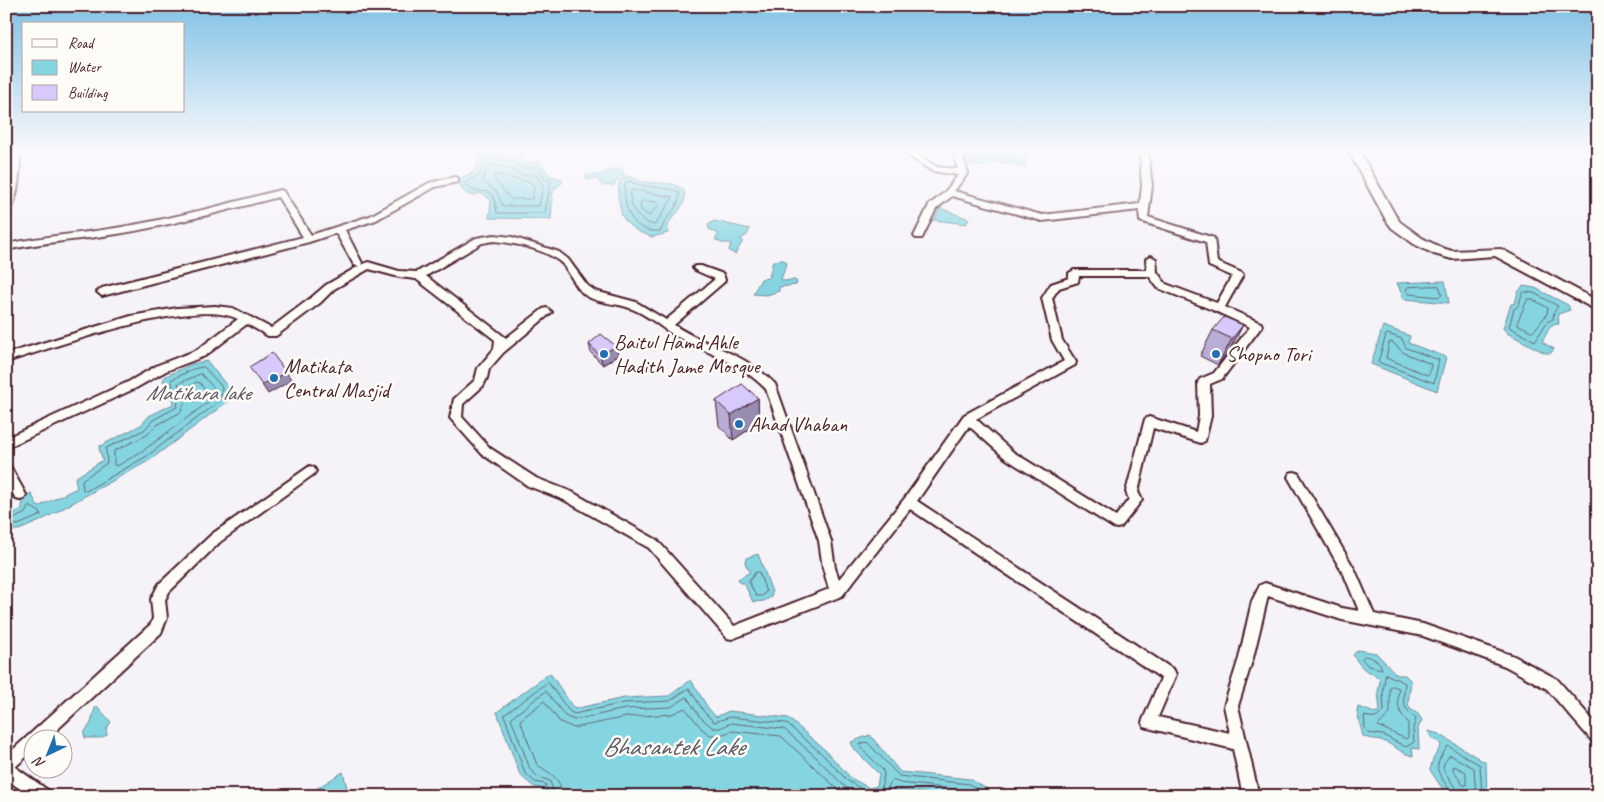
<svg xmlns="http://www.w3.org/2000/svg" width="1604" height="802" viewBox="0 0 1604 802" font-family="Caveat,sans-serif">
	<rect width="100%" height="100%" fill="#f5f2f8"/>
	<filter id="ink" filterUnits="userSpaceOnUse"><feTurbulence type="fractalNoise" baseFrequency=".02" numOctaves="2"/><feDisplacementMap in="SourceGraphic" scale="10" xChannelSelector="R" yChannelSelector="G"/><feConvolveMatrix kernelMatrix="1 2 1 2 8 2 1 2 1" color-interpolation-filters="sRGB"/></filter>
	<g filter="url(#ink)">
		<path fill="#85d5e1" stroke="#6d8c98" d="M 482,152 L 518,157 L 521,159 L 522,163 L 529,164 L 539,160 L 550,176 L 562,179 L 562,183 L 553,190 L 551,219 L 489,218 L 491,201 C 488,198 486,195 481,194 C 474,193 480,195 473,195 C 465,196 458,186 459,179 L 474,172 L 480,158 L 479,154 Z
			M 959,152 L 1014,152 L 1025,156 L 1026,167 L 994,161 L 984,167 L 962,162 Z
			M 621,168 L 625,176 L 619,176 L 614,185 L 603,186 L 595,178 L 587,180 L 586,175 L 600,175 L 605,172 Z
			M 629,176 L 643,182 L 673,184 L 683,189 C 692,209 664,216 668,233 L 652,237 L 639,232 L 629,225 L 622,216 L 618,197 L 619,180 Z
			M 940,208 L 969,219 L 966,224 L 934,220 Z
			M 714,221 L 750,229 L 747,235 L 741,239 L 743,241 L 735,254 L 729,251 L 731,243 L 721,243 L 715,239 L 719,234 L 709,229 L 708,225 Z
			M 784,260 L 787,263 L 781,279 L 784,281 L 795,280 L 797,282 L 796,285 L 779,287 L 779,291 L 767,295 L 753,294 L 761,279 L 769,278 L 773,261 Z
			M 1445,281 L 1449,303 L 1404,299 L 1397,283 Z
			M 1523,286 L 1535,288 L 1568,305 L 1570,310 L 1558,314 L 1559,324 L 1551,325 L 1542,342 L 1554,349 L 1551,353 L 1545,353 L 1507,333 L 1503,328 L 1511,304 L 1515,303 L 1518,292 Z
			M 1383,326 L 1410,336 L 1408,343 L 1446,357 L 1437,391 L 1371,364 Z
			M 207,361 L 227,386 L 227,402 L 150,460 L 40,521 L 19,530 L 6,530 L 6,517 L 22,509 L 23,497 L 31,493 L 38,507 L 77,488 L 75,478 L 103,460 L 99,449 L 100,446 L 141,425 L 149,416 L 173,404 L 174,402 L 163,380 L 166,376 L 192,364 Z
			M 758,554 L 772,592 L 771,597 L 764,601 L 753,602 L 744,583 L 740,583 L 738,579 L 750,572 L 745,563 L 746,558 Z
			M 1358,650 L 1376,653 L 1397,675 L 1405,675 L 1411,681 L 1408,703 L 1410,709 L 1418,714 L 1422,720 L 1418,728 L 1419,749 L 1412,748 L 1413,756 C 1402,754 1394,745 1383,741 C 1377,738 1370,740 1363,736 L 1357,712 L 1358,707 L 1375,713 L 1380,710 L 1378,692 L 1380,680 C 1375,673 1369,674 1363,668 C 1359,665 1356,659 1353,655 Z
			M 550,673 L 574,709 L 624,698 L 669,696 L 691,680 L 708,708 L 716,717 L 729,711 L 788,718 L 825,750 L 851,778 L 869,788 L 877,786 L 879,774 L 854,749 L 851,742 L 870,735 L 900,772 L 970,779 L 997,795 L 545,796 L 541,788 L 534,787 L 520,775 L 497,712 Z
			M 97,706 L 111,722 L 106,730 L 107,735 L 100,738 L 85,738 L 84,733 L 91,723 L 95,708 Z
			M 1428,731 L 1439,734 L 1486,763 L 1487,796 L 1449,796 L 1446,794 L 1430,770 L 1433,759 L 1441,746 L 1440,743 L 1431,737 Z
			M 343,772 L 348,792 L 346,796 L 305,796 Z"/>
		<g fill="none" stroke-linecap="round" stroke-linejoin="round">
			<path stroke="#626874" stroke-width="1" d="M 485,152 L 485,159 L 479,175 L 466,182 L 466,186 C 482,199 493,179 497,213 L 545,213 L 551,181 L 546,179 L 538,167 L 522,168 L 515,162 L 494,159 L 491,152
				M 964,152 L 967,158 L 983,161 L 994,157 L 1015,160 L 1016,152
				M 488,165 L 511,168 L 521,175 L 536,175 L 543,185 L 539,206 L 503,206 L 496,191 L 483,182 Z
				M 496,174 L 532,183 L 534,187 L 532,199 L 510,199 L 494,178 Z
				M 629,181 C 646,189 662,186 679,192 C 682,207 665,215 661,231 C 632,234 622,207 625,183 Z
				M 634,190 L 673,197 L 655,225 C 639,222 628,208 631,191 Z
				M 643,201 L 657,202 L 659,205 L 649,216 L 641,210 L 640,203 Z
				M 1439,286 L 1442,294 L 1440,297 L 1409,294 L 1406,290 L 1408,287 Z
				M 1525,292 L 1534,293 L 1558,306 L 1554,312 L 1553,319 L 1547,322 L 1535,341 L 1509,327 L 1514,309 L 1519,305 L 1522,294 Z
				M 1528,299 L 1532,299 L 1548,308 L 1547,314 L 1533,332 L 1517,324 Z
				M 1388,334 L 1402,339 L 1406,348 L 1439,360 L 1434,383 L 1378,362 L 1386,335 Z
				M 1392,342 L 1404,353 L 1431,364 L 1429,374 L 1427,375 L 1386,358 L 1389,343 Z
				M 204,367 L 222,387 L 221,400 L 147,456 L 86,491 L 83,490 L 82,480 L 107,463 L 106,448 L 144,430 L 153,420 L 177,407 L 178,401 L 171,380 L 193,369 Z
				M 201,374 L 215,389 L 215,397 L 144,450 L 117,466 L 114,465 L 114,451 L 147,435 L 157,425 L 181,412 L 185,401 L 178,384 Z
				M 197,382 L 200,383 L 207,393 L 194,402 L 188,388 Z
				M 29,506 L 40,512 L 41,515 L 18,525 L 12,524 L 12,520 L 25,513 Z
				M 756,572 L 759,572 L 766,592 L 762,596 L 756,596 L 749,582 Z
				M 1365,656 C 1373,658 1380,660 1382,669 L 1368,666 L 1362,659 Z
				M 1386,674 L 1405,683 C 1403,702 1401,706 1416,719 L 1413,728 L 1414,742 L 1406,747 L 1383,735 L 1368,733 L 1365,728 L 1364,716 L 1376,718 L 1384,711 L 1383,692 Z
				M 1393,686 L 1399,688 C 1397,703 1397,711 1408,722 L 1408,737 L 1406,739 L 1378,726 L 1390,713 L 1390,687 Z
				M 1454,766 L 1466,772 L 1466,785 L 1463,785 L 1453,770 Z
				M 549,796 L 545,784 L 535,782 L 525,773 L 504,715 L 548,682 L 569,711 L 574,714 L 624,703 L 670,701 L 689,688 L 704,712 L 714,722 L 730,717 L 786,723 L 822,754 L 848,781 L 867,792 L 881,789 L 884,775 L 883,770 L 860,747 L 860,744 L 867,742 L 899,776 L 969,784 L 988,796
				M 555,796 L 550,781 L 537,776 L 530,769 L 511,718 L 546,691 L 565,716 L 574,720 L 625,709 L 671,707 L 687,697 L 699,716 L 713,728 L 720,728 L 731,723 L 784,729 L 817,758 L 844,786 L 860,796
				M 563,796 C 561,779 551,773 537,765 L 520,720 L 544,701 L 560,722 L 574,728 L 626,717 L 672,714 L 685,708 L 702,729 L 710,735 L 720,735 L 732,731 L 781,736 L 845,796
				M 883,796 L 892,780 L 900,783 L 966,790 L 976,796
				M 893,796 L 897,790 L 951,796
				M 1451,796 L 1451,792 C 1437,770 1431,769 1448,746 L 1480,765 L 1482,796
				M 1458,796 L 1456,789 L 1443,769 L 1444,763 L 1450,755 L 1474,768 L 1476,796"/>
			<defs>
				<path id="minor" d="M 6,152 L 20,152 C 20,166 19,206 6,212 L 6,195 L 9,183 L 6,184 Z
					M 903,152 L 914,152 L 937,167 L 958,169 L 953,152 L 961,152 L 968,173 L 954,191 L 1042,215 L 1140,204 L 1142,186 L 1140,152 L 1148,152 L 1152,186 L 1148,217 L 1214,238 L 1217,262 L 1242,273 L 1243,275 L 1225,307 L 1261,323 L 1262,326 L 1222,379 L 1210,384 L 1211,416 L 1205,441 L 1201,443 L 1153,428 L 1138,492 L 1142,500 L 1121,527 L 1117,528 L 1113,527 L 1005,458 L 969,426 L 917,501 L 1174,670 L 1176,675 L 1158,717 L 1230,733 L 1224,706 L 1239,658 L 1252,601 L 1260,585 L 1265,583 L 1342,608 L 1359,611 L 1345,577 L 1288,477 L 1290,473 L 1294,472 L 1298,473 L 1355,570 L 1374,614 L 1423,624 L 1514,656 L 1557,679 L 1598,726 L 1598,744 L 1593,742 L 1547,689 L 1505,666 L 1423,636 L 1342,620 L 1268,596 L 1253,658 L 1238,706 L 1259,796 L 1243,796 L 1233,749 L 1144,727 L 1142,722 L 1161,678 L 910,509 L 842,596 L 732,639 L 727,638 L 649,548 L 564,500 L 528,486 L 482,454 L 450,418 L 454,399 L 475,380 L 478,368 L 494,349 L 495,340 L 416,279 L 399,277 L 369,269 L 334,289 L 320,303 L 276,336 L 268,336 L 247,324 L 205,356 L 166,371 L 136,388 L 6,448 L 6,438 L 128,382 L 158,365 L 197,350 L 238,319 C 195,296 55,347 6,362 L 6,354 L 131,316 L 177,308 L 215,306 L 233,308 L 271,328 L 312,297 L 326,285 L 359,266 L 354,265 L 336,233 L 309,242 L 102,296 L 97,292 L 102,288 L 303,237 L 278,197 C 224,211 171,225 117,234 C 79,240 44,242 6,250 L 6,244 C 43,236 79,234 116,228 C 172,219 226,204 280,190 L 283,191 L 311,235 L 370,216 L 429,183 L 455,177 L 458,178 L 458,182 L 435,187 L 376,220 L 345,230 L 362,263 L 361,265 L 368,262 L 399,271 L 417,272 L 476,238 L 494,235 L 512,237 L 559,252 L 568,259 L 587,285 L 595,291 L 636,302 L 666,320 L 715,279 L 695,270 L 693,268 L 695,266 L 701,266 L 723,274 L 725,280 L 724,282 L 674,325 C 709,348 744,352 775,384 L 831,541 L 835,568 L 839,579 L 905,498 L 964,415 L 1064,361 L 1052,340 L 1042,298 L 1051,284 L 1069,278 L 1069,273 L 1074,270 L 1147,270 L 1146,259 L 1151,256 L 1156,259 L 1157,272 L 1166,284 L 1217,303 L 1232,276 L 1209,266 L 1206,242 L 1140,221 L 1139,210 L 1042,221 L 952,196 L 936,209 L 922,238 L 916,238 L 914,236 L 929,205 L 945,192 L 958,175 L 932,171 ZM 494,241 C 515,243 552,250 565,267 C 572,277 577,291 588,297 C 602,304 618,303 632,309 C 648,315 660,327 674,335 C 706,353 740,362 766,389 L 819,541 L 823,568 L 829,589 L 734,626 L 657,540 L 572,492 L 536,478 L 490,448 L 462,417 L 463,404 L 483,386 L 487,378 L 489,369 L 503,353 L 552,312 L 547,308 L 543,309 L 506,338 L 426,276 L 482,243 ZM 1079,276 L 1149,276 L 1158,288 L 1215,311 L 1250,327 L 1214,373 L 1200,379 L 1198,382 L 1199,416 L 1196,432 L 1149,417 L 1145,419 L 1126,492 L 1129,499 L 1116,516 L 1013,452 L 976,419 L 1075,365 L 1076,362 L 1062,340 L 1052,298 L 1059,288 L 1078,282 Z
					M 6,464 L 10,466 L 24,491 L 26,495 L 24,499 L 20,500 L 16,499 L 6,481 Z
					M 310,466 L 314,468 L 316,471 L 314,474 L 220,542 L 169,592 L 165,600 L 167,618 L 161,633 L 46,740 L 32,740 L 32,752 L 15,767 L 49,791 L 52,796 L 30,796 L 6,779 L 6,756 L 151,624 L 153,618 L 151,599 L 159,584 L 212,534 Z"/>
				<path id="tertiary" d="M 1349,152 L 1360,152 L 1395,215 L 1400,222 L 1422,238 L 1442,248 L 1452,251 L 1501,249 L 1598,301 L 1598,311 L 1495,256 L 1452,259 L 1434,254 L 1414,244 L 1392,228 L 1386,220 Z"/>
			</defs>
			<use href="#minor" stroke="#4a1f2b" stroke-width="4"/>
			<use href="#tertiary" stroke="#4a1f2b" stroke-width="4"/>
			<use href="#minor" fill="#fdfcf7" fill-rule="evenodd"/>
			<use href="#tertiary" fill="#fdfcf7" fill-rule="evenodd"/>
		</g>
		<path fill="#b9add8" stroke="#4a1f2b" d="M 1243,325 L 1229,351 L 1218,365 L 1200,356 L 1213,330 Z
			M 589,344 L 616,346 L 618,355 L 603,365 L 591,353 Z
			M 758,398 L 759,423 L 733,440 L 719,426 L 716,401 Z"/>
		<path fill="#968db0" stroke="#4a1f2b" d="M 1243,325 L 1229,351 L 1218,365 L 1232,339 Z
			M 616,346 L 618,355 L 603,365 L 600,356 Z
			M 286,372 L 292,380 L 268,394 L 262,385 Z
			M 758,398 L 759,423 L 733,440 L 731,415 Z"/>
		<path fill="#d7c9fb" stroke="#4a1f2b" d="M 1224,317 L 1243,325 L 1232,339 L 1213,330 Z
			M 601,334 L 616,346 L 600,356 L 589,344 Z
			M 272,353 L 286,372 L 262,385 L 249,367 Z
			M 742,384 L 758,398 L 731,415 L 716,401 Z"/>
	</g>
	<linearGradient id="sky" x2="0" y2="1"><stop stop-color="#80c1e5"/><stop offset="0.57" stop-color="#faf9fc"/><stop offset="1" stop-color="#faf9fc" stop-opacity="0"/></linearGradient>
	<rect width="1604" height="265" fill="url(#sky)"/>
	<g fill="#1f6fb2" stroke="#fdfcf7" stroke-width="2">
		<circle cx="604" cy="354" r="5"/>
		<circle cx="1216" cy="354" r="5"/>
		<circle cx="274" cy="378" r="5"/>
		<circle cx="739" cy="424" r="5"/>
	</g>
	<g text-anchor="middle" stroke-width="5" stroke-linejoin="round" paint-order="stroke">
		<g font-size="21" fill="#4a1f2b" stroke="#fdfcf7" text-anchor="start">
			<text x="614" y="349">Baitul Hamd Ahle<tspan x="614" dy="24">Hadith Jame Mosque</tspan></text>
			<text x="1226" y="361">Shopno Tori</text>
			<text x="284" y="373">Matikata<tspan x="284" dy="24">Central Masjid</tspan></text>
			<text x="749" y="431">Ahad Vhaban</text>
		</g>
		<g font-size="22" font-style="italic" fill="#5c5662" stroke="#fdfcf7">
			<text x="198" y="400">Matikara lake</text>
		</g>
		<g font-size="26" font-style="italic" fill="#5c5662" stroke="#fdfcf7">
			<text x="673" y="755">Bhasantek Lake</text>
		</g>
	</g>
	<rect width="1604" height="802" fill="none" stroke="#fdfcf7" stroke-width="25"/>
	<rect x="12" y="12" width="1579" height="777" fill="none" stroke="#4a1f2b" stroke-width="2" filter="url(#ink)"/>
	<rect x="22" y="22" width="162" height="90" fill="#fdfcf7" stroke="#b5a4a5"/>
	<rect x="32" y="39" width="25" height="8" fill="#fdfcf7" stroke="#b5a4a5"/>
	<text x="68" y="48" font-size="15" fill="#4a1f2b">Road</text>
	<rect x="32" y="60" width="25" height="15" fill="#85d5e1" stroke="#b5a4a5"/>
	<text x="68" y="72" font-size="15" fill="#4a1f2b">Water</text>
	<rect x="32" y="85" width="25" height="15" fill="#d7c9fb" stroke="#b5a4a5"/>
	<text x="68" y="98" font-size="15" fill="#4a1f2b">Building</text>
	<g transform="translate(48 754) rotate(223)"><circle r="24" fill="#fdfcf7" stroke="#b5a4a5"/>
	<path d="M0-4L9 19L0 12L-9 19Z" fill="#1f6fb2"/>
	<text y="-8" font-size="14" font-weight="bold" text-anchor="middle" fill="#4a1f2b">N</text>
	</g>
</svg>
